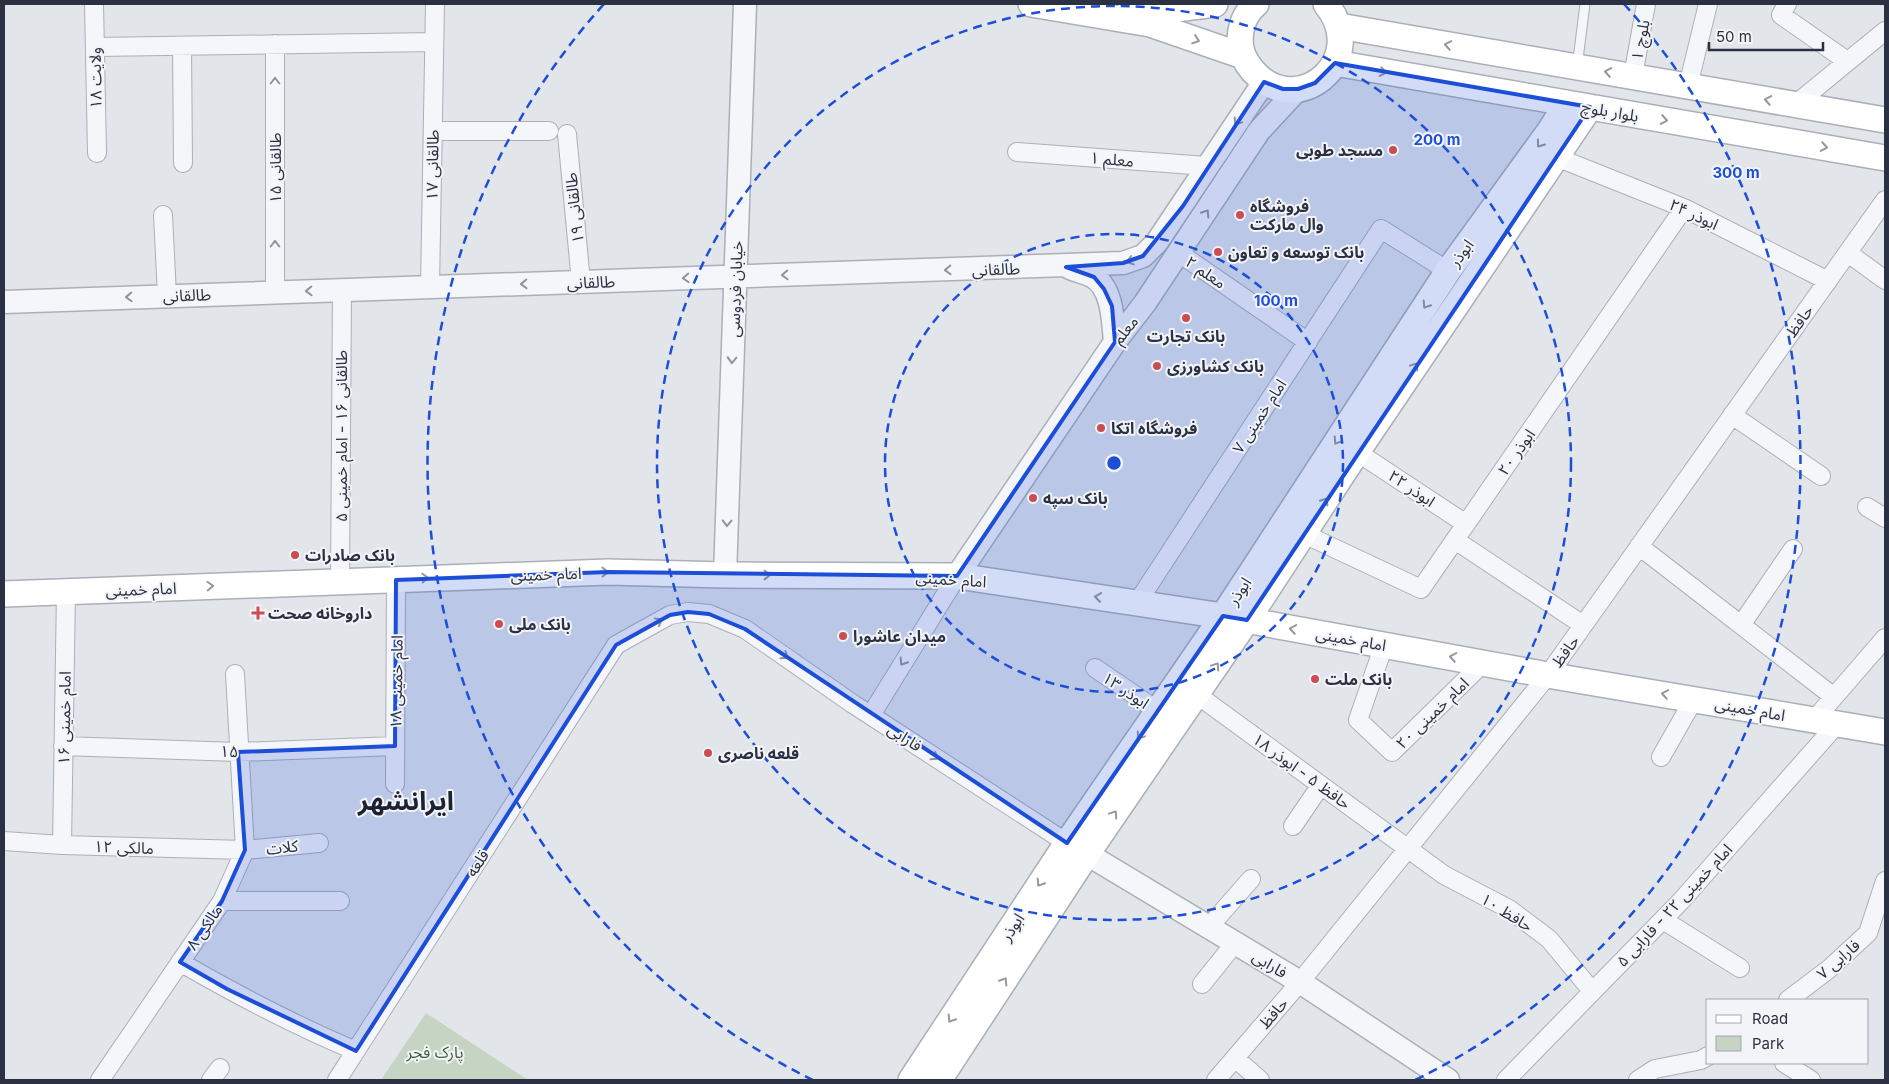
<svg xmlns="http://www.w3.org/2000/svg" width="1889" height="1084" viewBox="0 0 1889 1084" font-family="Inter,'Noto Sans Arabic',sans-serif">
	<rect width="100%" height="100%" fill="#e2e5ea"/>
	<path fill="#c6d4c4" d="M 426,1013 L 528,1080 L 381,1080 Z"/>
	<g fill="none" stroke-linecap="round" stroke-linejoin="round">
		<defs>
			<path id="service" d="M 1577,67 L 1585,4"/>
			<path id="minor" d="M 94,4 L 97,153
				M 1787,4 L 1781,15 L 1847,61
				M 275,44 L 275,292
				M 182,46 L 183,163
				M 95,47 L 434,42
				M 1633,76 L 1646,4
				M 1688,86 L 1708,4
				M 1796,104 L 1885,31
				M 433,131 L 549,131
				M 567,134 L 581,282
				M 1017,152 L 1207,166
				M 1556,157 L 1684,208 L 1828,281
				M 163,215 L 167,296
				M 1179,253 L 1308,342
				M 1848,253 L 1885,280
				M 430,287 L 435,4
				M 1732,415 L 1821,476
				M 1357,452 L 1466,524
				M 1867,507 L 1885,518
				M 1304,534 L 1421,589 L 1684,208
				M 1455,540 L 1583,625
				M 1639,546 L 1834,697
				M 340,581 L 342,290
				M 1137,603 L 1381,229 L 1448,271
				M 1741,625 L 1793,549
				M 1384,645 L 1358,720 L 1392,752 L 1483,663
				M 1095,668 L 1158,711
				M 1196,694 L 1444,875 L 1509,909 L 1549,939 L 1592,991
				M 871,715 L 957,576
				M 1814,720 L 1885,638
				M 63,746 L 238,752 L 395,746
				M 1661,757 L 1694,699
				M 395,784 L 396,580
				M 1293,826 L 1321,785
				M 4,841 L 62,845 L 245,850 L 319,843
				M 62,845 L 66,591
				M 222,901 L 340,901
				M 1663,920 L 1740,968
				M 1209,927 L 1251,879
				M 180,962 C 237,995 296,1026 356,1051
				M 1202,984 L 1235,943
				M 1788,1000 L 1829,969 L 1868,933 L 1885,881
				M 1235,1058 L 1260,1080
				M 1784,1063 L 1811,1080
				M 100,1080 L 222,901 L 245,850 L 235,674
				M 211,1080 L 220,1068
				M 337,1080 L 616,645 L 670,615 L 688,612 L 709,614 L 745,629 L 853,704 L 1067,843
				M 1216,1080 L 1300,982 L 1548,675 L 1885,200
				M 1506,1080 L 1681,901 L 1837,724
				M 1638,1080 L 1655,1069 L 1701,1060 L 1708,1056"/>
			<path id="tertiary" d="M 1070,268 C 1077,271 1085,273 1092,276 C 1113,287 1113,322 1115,342
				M 4,302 L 1123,263 L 1143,256 L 1157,242 L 1264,82
				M 725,575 L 745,4
				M 957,576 L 1115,342 L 1145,303 L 1259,131 L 1298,89
				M 1087,854 L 1300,982 L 1448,1080"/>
			<path id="secondary" d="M 1031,4 L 1150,24 L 1243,56
				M 1256,4 C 1243,15 1238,32 1241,49 C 1244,61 1250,69 1259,77 C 1302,116 1370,58 1326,4
				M 1131,7 L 1160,11 L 1215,4
				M 1339,26 L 1885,120
				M 1335,63 L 1885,158
				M 4,594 L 608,572 L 725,575 L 957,576 L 1223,616 L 1559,677 L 1885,732
				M 911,1080 L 1067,843 L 1223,616 L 1448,271 L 1551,129 L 1567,103
				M 939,1080 L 1087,854 L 1247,620 L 1357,452 L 1590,107"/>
		</defs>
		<use href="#service" stroke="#abafb8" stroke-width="11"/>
		<use href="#minor" stroke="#abafb8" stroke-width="20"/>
		<use href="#tertiary" stroke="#abafb8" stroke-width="25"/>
		<use href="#secondary" stroke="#abafb8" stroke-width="28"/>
		<use href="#service" stroke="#f5f6f9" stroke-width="9"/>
		<use href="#minor" stroke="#f5f6f9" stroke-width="18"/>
		<use href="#tertiary" stroke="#f5f6f9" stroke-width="22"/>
		<use href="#secondary" stroke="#fff" stroke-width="25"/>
	</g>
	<defs><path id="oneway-chevron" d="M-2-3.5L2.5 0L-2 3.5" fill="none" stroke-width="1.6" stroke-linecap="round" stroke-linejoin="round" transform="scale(1.25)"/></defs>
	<g stroke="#9598a0">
		<use href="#oneway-chevron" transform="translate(1196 40) rotate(19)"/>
		<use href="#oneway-chevron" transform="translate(1448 45) rotate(-170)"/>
		<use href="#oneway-chevron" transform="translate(1383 72) rotate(10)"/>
		<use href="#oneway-chevron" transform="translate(1608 72) rotate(-170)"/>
		<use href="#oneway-chevron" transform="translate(1768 100) rotate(-170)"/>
		<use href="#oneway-chevron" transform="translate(1664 120) rotate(10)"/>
		<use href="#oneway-chevron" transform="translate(1540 144) rotate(126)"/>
		<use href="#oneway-chevron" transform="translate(1824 147) rotate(10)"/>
		<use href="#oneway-chevron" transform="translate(1426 305) rotate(123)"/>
		<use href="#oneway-chevron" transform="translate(1415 366) rotate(-56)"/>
		<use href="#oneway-chevron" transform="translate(1337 441) rotate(123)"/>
		<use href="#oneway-chevron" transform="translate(1325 501) rotate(-57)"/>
		<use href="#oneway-chevron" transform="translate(605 572) rotate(-1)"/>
		<use href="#oneway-chevron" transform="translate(767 575)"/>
		<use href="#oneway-chevron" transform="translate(425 578) rotate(-2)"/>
		<use href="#oneway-chevron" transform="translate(210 586) rotate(-2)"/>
		<use href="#oneway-chevron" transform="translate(1098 597) rotate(-172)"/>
		<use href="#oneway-chevron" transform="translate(1293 629) rotate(-170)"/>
		<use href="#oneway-chevron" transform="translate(1453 657) rotate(-170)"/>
		<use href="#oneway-chevron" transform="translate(1216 666) rotate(-56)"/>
		<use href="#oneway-chevron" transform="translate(1665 694) rotate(-170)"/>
		<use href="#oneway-chevron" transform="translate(1140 736) rotate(124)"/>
		<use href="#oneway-chevron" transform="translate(1114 814) rotate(-56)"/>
		<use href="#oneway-chevron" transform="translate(1040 883) rotate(123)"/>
		<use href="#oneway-chevron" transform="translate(1004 981) rotate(-57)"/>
		<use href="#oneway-chevron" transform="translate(951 1019) rotate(123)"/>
	</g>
	<g stroke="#90949e">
		<use href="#oneway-chevron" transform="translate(275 81) rotate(-90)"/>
		<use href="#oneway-chevron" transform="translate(1237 122) rotate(124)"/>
		<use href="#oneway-chevron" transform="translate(1206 213) rotate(-57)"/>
		<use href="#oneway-chevron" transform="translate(275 244) rotate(-90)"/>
		<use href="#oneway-chevron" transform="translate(1130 261) rotate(162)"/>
		<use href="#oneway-chevron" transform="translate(948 270) rotate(178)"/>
		<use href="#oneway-chevron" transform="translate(785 275) rotate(178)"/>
		<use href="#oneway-chevron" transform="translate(686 278) rotate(178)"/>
		<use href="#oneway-chevron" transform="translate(524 284) rotate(178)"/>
		<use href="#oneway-chevron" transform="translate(309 291) rotate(178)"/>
		<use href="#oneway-chevron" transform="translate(129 297) rotate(178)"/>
		<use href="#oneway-chevron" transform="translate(732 360) rotate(92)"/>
		<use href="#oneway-chevron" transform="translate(727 523) rotate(92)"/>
		<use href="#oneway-chevron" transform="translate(659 621) rotate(-29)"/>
		<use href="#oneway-chevron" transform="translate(785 656) rotate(35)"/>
		<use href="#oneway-chevron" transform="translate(903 662) rotate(122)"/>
		<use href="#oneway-chevron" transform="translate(935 757) rotate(33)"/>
	</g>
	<path fill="#1d4ed8" fill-opacity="0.2" stroke="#1d4ed8" stroke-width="4" stroke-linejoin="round" d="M 1335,63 L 1590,107 L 1247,620 L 1223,616 L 1067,843 L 745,629 L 709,614 L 688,612 L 670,615 L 616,645 L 356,1051 L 227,989 L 180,962 L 222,901 L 245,850 L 238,752 L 395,746 L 396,580 L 608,572 L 957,576 L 1115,342 L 1112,306 L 1104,289 L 1094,277 L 1066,267 L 1123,263 L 1143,256 L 1183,206 L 1264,82 L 1283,89 L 1298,89 L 1315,83 Z"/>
	<g fill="none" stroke="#1d4ed8" stroke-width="2.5" stroke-dasharray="9 6">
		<circle cx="1114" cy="463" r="229"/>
		<circle cx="1114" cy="463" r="457"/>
		<path d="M813 1080A686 686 0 0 1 604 4M1624 4A686 686 0 0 1 1415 1080"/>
	</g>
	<g fill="#cb4c52" stroke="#f2f4f8" stroke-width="2">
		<circle cx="1393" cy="150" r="5"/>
		<circle cx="1240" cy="215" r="5"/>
		<circle cx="1218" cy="252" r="5"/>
		<circle cx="1186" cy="318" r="5"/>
		<circle cx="1157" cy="366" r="5"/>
		<circle cx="1101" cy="428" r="5"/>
		<circle cx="1033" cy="498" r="5"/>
		<circle cx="295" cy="555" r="5"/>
		<path d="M255.5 605.5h5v5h5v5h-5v5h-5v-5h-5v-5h5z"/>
		<circle cx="499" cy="624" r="5"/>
		<circle cx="843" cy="636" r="5"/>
		<circle cx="1315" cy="679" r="5"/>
		<circle cx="708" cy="753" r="5"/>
	</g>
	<g text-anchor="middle" stroke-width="4" stroke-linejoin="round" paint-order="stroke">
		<g font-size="16" fill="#2b3142" stroke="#f2f4f8">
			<text transform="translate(1640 40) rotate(-79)" y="6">بلوچ ۱</text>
			<text transform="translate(95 78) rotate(-91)" y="6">ولایت ۱۸</text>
			<text transform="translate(1610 111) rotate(10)" y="6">بلوار بلوچ</text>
			<text transform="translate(1112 159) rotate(5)" y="6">معلم ۱</text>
			<text transform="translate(432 165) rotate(-89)" y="6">طالقانی ۱۷</text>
			<text transform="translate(275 168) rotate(-90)" y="6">طالقانی ۱۵</text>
			<text transform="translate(574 208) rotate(-96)" y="6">طالقانی ۱۹</text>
			<text transform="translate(1694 214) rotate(25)" y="6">ابوذر ۲۴</text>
			<text transform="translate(1461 253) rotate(-54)" y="6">ابوذر</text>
			<text transform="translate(996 269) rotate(-2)" y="6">طالقانی</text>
			<text transform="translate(1206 272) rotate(34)" y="6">معلم ۲</text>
			<text transform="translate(591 282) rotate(-2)" y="6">طالقانی</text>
			<text transform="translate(735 289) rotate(-88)" y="6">خیابان فردوسی</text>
			<text transform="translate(187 295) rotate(-2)" y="6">طالقانی</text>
			<text transform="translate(1799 321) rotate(-55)" y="6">حافظ</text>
			<text transform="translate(1125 330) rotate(-52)" y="6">معلم</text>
			<text transform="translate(1259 416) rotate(-57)" y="6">امام خمینی ۷</text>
			<text transform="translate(341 436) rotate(-90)" y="6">طالقانی ۱۶ - امام خمینی ۵</text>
			<text transform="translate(1516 452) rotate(-55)" y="6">ابوذر ۲۰</text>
			<text transform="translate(1412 488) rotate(34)" y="6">ابوذر ۲۲</text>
			<text transform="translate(546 574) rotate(-2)" y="6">امام خمینی</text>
			<text transform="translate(951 579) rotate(4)" y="6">امام خمینی</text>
			<text transform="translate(141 589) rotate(-2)" y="6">امام خمینی</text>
			<text transform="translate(1239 591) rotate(-57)" y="6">ابوذر</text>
			<text transform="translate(1351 639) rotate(10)" y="6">امام خمینی</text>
			<text transform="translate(1565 651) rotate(-54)" y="6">حافظ</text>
			<text transform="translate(396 682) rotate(-89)" y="6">امام خمینی ۱۸</text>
			<text transform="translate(1126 690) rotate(34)" y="6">ابوذر ۱۳</text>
			<text transform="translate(1750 709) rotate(10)" y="6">امام خمینی</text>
			<text transform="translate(1432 713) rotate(-44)" y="6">امام خمینی ۲۰</text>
			<text transform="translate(64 718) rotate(-89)" y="6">امام خمینی ۱۶</text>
			<text transform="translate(905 737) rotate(33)" y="6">فارابی</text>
			<text transform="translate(229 751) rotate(1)" y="6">۱۵</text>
			<text transform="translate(1302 771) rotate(36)" y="6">حافظ ۵ - ابوذر ۱۸</text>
			<text transform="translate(124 847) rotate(2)" y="6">مالکی ۱۲</text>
			<text transform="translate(282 847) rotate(-6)" y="6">کلات</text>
			<text transform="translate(477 863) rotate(-57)" y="6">قلعه</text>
			<text transform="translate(1674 905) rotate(-47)" y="6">امام خمینی ۲۲ - فارابی ۵</text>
			<text transform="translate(1507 912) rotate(32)" y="6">حافظ ۱۰</text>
			<text transform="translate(204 927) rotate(-56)" y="6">مالکی ۸</text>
			<text transform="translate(1012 927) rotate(-57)" y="6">ابوذر</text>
			<text transform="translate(1838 959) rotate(-41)" y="6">فارابی ۷</text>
			<text transform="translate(1270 964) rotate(31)" y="6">فارابی</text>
			<text transform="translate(1273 1013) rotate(-49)" y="6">حافظ</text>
		</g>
		<g font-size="16" font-weight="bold" fill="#2b3142" stroke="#f2f4f8" text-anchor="start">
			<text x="1383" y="156" text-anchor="end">مسجد طوبی</text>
			<text x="1250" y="212">فروشگاه<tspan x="1250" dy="18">وال مارکت</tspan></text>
			<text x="1228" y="258">بانک توسعه و تعاون</text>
			<text x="1186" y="342" text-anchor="middle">بانک تجارت</text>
			<text x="1167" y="372">بانک کشاورزی</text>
			<text x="1111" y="434">فروشگاه اتکا</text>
			<text x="1043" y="504">بانک سپه</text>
			<text x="305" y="561">بانک صادرات</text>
			<text x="268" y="619">داروخانه صحت</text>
			<text x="509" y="630">بانک ملی</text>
			<text x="853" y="642">میدان عاشورا</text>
			<text x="1325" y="685">بانک ملت</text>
			<text x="718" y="759">قلعه ناصری</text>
		</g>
		<g font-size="16" fill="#3c5d38" stroke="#f2f4f8">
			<text x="435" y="1058">پارک فجر</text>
		</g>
		<g font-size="26" font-weight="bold" fill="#1d2233" stroke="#f2f4f8">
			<text x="406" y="810">ایرانشهر</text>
		</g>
	</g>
	<circle cx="1114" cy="463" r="8" fill="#1d4ed8" stroke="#f2f4f8" stroke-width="2.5"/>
	<g font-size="15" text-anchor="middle" font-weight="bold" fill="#1d4ed8" stroke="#f2f4f8" stroke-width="4" stroke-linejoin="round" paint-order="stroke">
		<text x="1437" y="145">200 m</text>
		<text x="1736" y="178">300 m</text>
		<text x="1276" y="306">100 m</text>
	</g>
	<rect width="1889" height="1084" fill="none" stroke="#2b3142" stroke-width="10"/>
	<rect x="1706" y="999" width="162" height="65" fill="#f2f4f8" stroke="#a2a6af"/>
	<rect x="1716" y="1015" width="25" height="8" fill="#ffffff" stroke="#a2a6af"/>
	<text x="1752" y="1024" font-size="15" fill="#2b3142">Road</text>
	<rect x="1716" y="1036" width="25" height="15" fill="#c6d4c4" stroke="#a2a6af"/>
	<text x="1752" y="1049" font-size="15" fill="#2b3142">Park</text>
	<path d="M1709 42v8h114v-8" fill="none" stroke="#2b3142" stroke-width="2.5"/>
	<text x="1716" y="42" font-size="15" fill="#2b3142" stroke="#f2f4f8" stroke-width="4" paint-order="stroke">50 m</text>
</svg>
